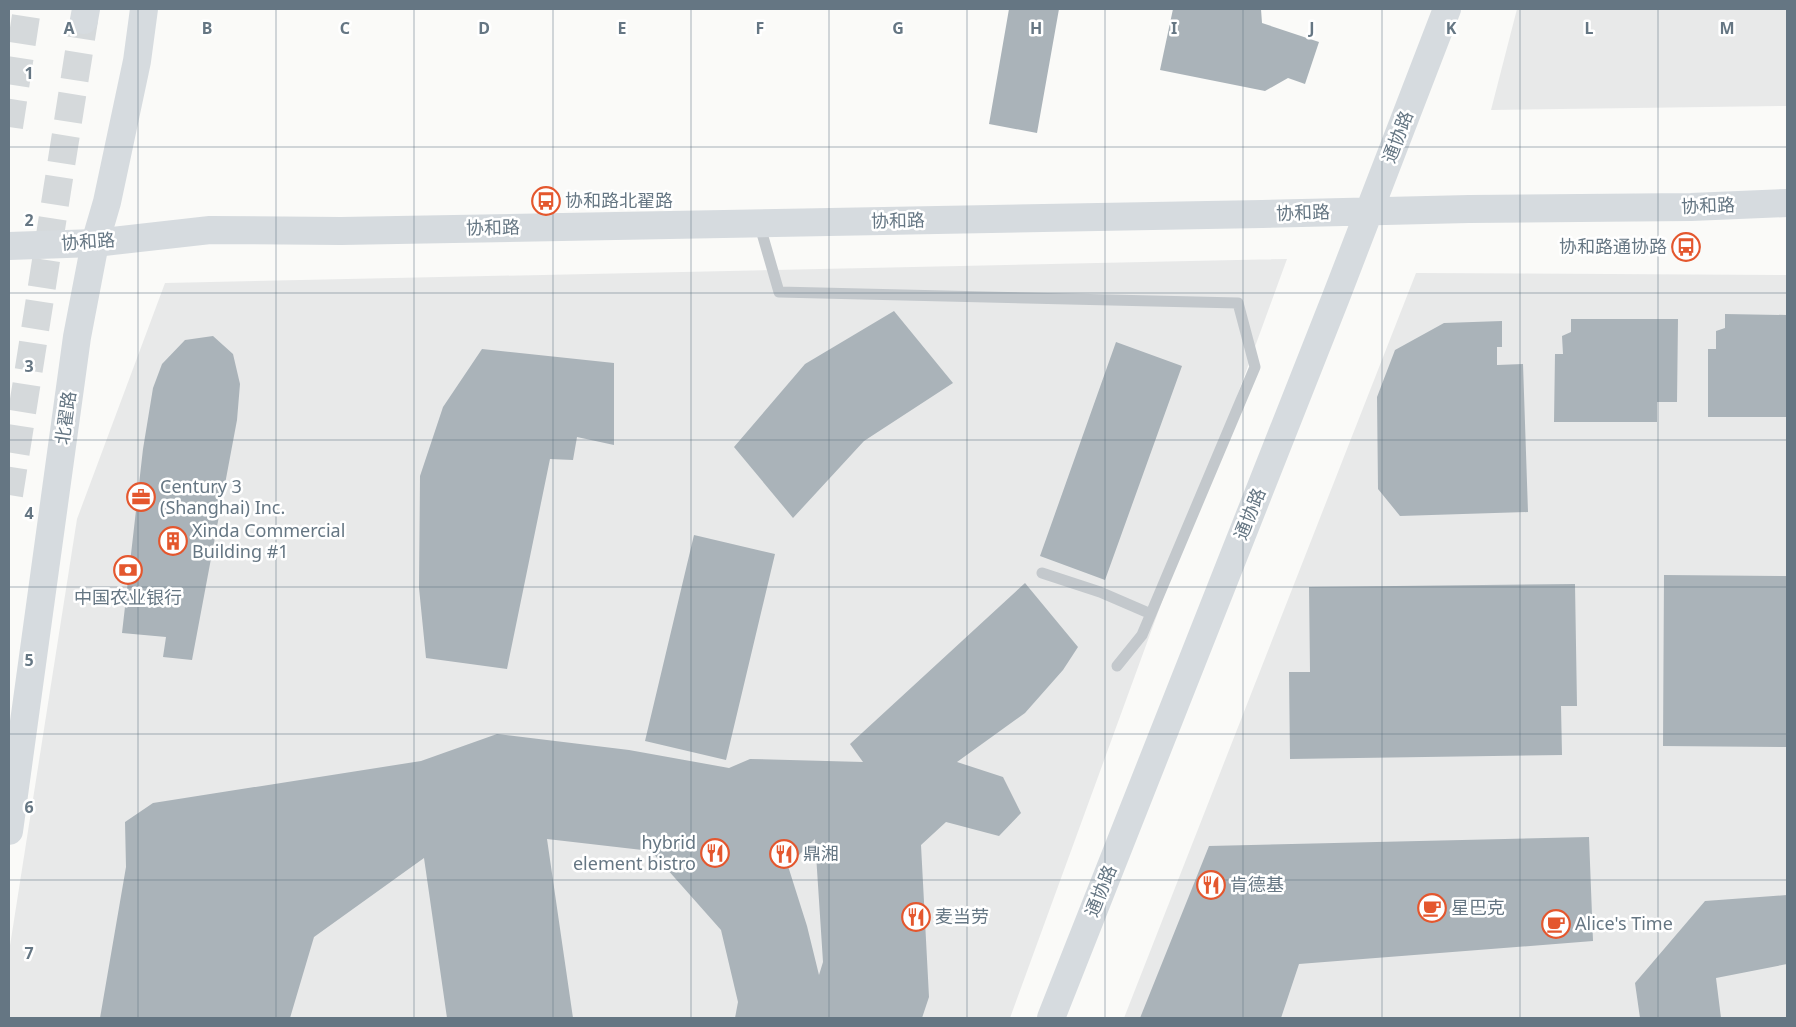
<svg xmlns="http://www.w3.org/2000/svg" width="1796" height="1027" viewBox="0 0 1796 1027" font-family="'Noto Sans','Noto Sans SC',sans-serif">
	<rect width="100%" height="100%" fill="#fafaf8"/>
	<path fill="#e8e9e9" d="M 1517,9 L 1787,9 L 1787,106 L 1491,110 Z
		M 1287,259 L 1010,1018 L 9,1018 L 9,952 L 77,519 L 165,283 Z
		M 1416,273 L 1787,275 L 1787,1018 L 1124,1018 Z"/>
	<path fill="#aab3b9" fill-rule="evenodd" d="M 1009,9 L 1059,9 L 1037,133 L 989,124 Z
		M 1173,9 L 1261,9 L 1262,23 L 1319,42 L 1305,84 L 1288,78 L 1265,91 L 1160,70 Z
		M 894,311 L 953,383 L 864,441 L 793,518 L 734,447 L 805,364 Z
		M 1725,314 L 1787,315 L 1787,417 L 1708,417 L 1708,349 L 1716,349 L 1716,331 L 1725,328 Z
		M 1571,319 L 1678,319 L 1677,402 L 1657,402 L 1657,422 L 1554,422 L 1555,354 L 1563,354 L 1562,336 L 1571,332 Z
		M 1502,321 L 1502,347 L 1497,347 L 1497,365 L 1523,364 L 1528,512 L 1400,516 L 1378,489 L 1377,397 L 1395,350 L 1444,323 Z
		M 213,336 L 233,354 L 240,384 L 237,420 L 192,660 L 163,657 L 166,637 L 122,633 L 143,449 L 153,388 L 162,364 L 185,340 Z
		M 1116,342 L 1182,366 L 1105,580 L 1040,556 Z
		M 482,349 L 614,363 L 614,445 L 577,437 L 573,460 L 550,459 L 507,669 L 426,658 L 419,588 L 420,476 L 443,407 Z
		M 694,535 L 775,554 L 726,760 L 645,741 Z
		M 1664,575 L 1787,576 L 1787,747 L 1663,746 Z
		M 1025,583 L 1078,647 L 1063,670 L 1025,713 L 957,762 L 1003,777 L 1021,813 L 999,836 L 946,822 L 921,845 L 929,997 L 922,1018 L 735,1018 L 738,1002 L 721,930 L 651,851 L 547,839 L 573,1018 L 447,1018 L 424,858 L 314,937 L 290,1018 L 100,1018 L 126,867 L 125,822 L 153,803 L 421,761 L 497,734 L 629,750 L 729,768 L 750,759 L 863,762 L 850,744 ZM 815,839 L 823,962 L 819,975 L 807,926 L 788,866 Z
		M 1575,584 L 1577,706 L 1561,706 L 1562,755 L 1290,759 L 1289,672 L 1310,672 L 1309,587 Z
		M 1589,837 L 1593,941 L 1299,964 L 1281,1018 L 1140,1018 L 1209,846 Z
		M 1787,895 L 1787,964 L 1716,978 L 1721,1018 L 1640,1018 L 1635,983 L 1705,901 Z"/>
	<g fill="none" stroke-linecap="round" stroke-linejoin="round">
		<path stroke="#d5d9db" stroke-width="28" stroke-dasharray="28 14" stroke-linecap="butt" d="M 9,127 L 27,9
			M 9,495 L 84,20"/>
		<path stroke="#c3c8cc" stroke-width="11" d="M 759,223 L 779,292 L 1238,303 L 1255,367 L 1142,635 L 1117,666
			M 1042,573 L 1100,592 L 1151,614"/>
		<path stroke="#d6dbdf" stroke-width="28" d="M 9,246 L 95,243 L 210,230 L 341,231 L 1262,214 L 1469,209 L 1691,207 L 1787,203
			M 1051,1018 L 1336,297 L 1447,9"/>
		<path stroke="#d6dbdf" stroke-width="28" d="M 9,831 L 77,337 L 95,243 L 107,202 L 137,61 L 144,9"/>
		<path stroke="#d6dbdf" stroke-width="28" d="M 84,20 L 86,9"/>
	</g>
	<path fill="none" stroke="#657683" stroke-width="1" stroke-opacity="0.55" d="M 138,9 L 138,1018M 276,9 L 276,1018M 414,9 L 414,1018M 553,9 L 553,1018M 691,9 L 691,1018M 829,9 L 829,1018M 967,9 L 967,1018M 1105,9 L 1105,1018M 1243,9 L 1243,1018M 1382,9 L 1382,1018M 1520,9 L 1520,1018M 1658,9 L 1658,1018M 9,147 L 1787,147M 9,293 L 1787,293M 9,440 L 1787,440M 9,587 L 1787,587M 9,734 L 1787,734M 9,880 L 1787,880"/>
	<defs>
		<symbol id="bus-ring" viewBox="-11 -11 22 22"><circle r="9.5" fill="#fff" stroke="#e4572e" stroke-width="1.5"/><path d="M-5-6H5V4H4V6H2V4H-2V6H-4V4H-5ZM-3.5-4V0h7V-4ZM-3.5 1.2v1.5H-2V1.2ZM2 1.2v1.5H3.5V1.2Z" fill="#e4572e"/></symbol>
		<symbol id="office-ring" viewBox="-11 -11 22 22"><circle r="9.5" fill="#fff" stroke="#e4572e" stroke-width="1.5"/><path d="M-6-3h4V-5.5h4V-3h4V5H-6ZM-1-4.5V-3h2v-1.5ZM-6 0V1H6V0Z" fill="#e4572e"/></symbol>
		<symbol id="building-ring" viewBox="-11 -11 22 22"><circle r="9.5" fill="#fff" stroke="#e4572e" stroke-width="1.5"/><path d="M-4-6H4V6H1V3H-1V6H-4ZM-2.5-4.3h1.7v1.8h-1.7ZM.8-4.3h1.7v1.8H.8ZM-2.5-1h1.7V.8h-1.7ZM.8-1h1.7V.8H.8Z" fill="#e4572e"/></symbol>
		<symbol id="bank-ring" viewBox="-11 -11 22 22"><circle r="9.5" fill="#fff" stroke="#e4572e" stroke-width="1.5"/><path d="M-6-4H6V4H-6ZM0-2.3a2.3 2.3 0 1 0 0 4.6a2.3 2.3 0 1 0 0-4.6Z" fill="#e4572e"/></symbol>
		<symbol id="restaurant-ring" viewBox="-11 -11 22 22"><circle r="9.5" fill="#fff" stroke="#e4572e" stroke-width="1.5"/><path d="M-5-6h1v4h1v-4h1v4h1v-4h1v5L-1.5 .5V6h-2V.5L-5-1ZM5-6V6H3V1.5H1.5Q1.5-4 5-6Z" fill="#e4572e"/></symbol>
		<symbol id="cafe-ring" viewBox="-11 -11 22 22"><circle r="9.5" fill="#fff" stroke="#e4572e" stroke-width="1.5"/><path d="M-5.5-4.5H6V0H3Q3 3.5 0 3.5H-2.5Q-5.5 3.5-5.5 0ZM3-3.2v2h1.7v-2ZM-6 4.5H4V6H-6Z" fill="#e4572e"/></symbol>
	</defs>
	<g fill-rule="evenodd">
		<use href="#bus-ring" x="530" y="185" width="32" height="32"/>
		<use href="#bus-ring" x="1670" y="231" width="32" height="32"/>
		<use href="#office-ring" x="125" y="481" width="32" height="32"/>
		<use href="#building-ring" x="157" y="525" width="32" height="32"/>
		<use href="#bank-ring" x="112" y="554" width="32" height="32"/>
		<use href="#restaurant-ring" x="699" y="837" width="32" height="32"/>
		<use href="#restaurant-ring" x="768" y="838" width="32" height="32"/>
		<use href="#restaurant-ring" x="1195" y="869" width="32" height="32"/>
		<use href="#cafe-ring" x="1416" y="892" width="32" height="32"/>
		<use href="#restaurant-ring" x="900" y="901" width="32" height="32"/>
		<use href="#cafe-ring" x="1540" y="908" width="32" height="32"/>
	</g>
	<g text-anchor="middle" stroke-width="5" stroke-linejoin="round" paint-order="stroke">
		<g font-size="18" fill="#657683" stroke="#fff">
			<text transform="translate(1398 137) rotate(-69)" y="6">通协路</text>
			<text transform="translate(1708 206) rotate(-2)" y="6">协和路</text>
			<text transform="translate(1303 213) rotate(-2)" y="6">协和路</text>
			<text transform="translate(898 221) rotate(-1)" y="6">协和路</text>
			<text transform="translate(493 228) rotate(-1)" y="6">协和路</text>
			<text transform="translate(88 242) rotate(-4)" y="6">协和路</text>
			<text transform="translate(66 418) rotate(-82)" y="6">北翟路</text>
			<text transform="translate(1250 514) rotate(-68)" y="6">通协路</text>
			<text transform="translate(1101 891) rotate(-68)" y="6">通协路</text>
		</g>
		<g font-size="18" fill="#657683" stroke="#fff" text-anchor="start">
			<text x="565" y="207">协和路北翟路</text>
			<text x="1667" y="253" text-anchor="end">协和路通协路</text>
			<text x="160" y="493">Century 3<tspan x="160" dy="21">(Shanghai) Inc.</tspan></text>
			<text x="192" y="537">Xinda Commercial<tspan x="192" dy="21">Building #1</tspan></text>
			<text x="128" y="604" text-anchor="middle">中国农业银行</text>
			<text x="696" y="849" text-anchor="end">hybrid<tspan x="696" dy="21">element bistro</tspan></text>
			<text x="803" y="860">鼎湘</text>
			<text x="1230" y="891">肯德基</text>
			<text x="1451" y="914">星巴克</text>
			<text x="935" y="923">麦当劳</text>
			<text x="1575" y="930">Alice's Time</text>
		</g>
	</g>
	<g font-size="16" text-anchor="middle" font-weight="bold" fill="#657683" stroke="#fff" stroke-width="5" stroke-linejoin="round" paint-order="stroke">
		<text x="69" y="34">A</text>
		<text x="207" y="34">B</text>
		<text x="345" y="34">C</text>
		<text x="484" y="34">D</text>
		<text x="622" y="34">E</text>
		<text x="760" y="34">F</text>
		<text x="898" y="34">G</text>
		<text x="1036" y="34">H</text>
		<text x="1174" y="34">I</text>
		<text x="1312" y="34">J</text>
		<text x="1451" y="34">K</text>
		<text x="1589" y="34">L</text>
		<text x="1727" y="34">M</text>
		<text x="29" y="79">1</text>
		<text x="29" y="226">2</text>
		<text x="29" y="372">3</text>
		<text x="29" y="519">4</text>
		<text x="29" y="666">5</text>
		<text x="29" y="813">6</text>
		<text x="29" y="959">7</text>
	</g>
	<rect width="1796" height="1027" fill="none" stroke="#657683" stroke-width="20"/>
</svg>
